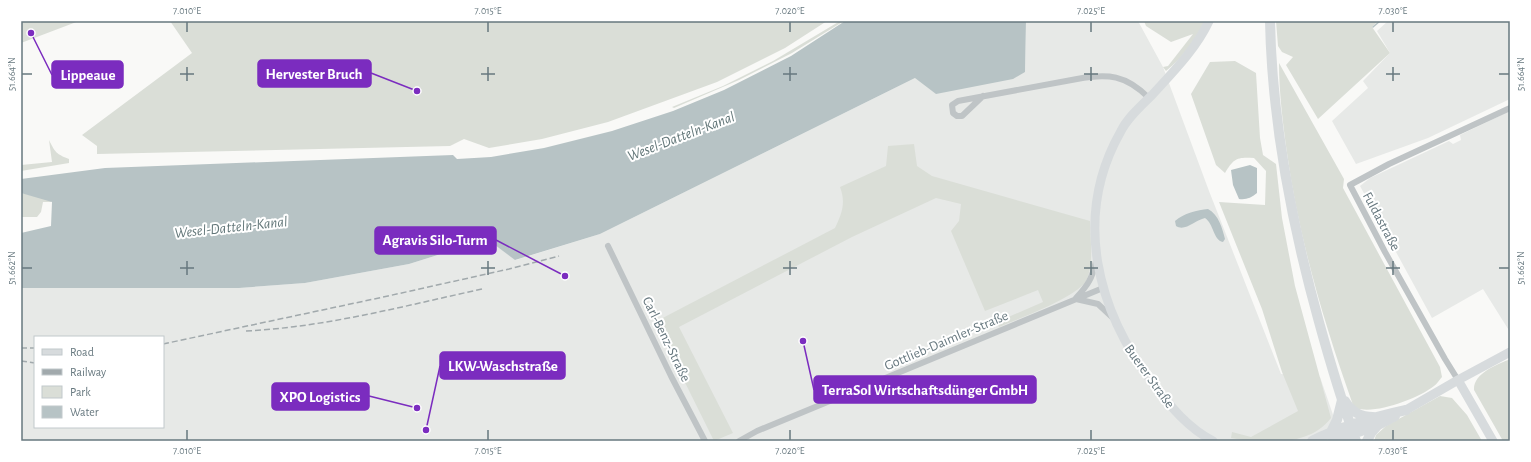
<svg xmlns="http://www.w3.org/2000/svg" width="1531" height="462" viewBox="0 0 1531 462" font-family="'Alegreya Sans',sans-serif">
	<rect width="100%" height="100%" fill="#f9f9f7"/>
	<path fill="#e7e9e7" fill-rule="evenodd" d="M 1026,21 L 1138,21 L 1163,67 L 1209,191 L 1281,374 L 1320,377 L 1342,441 L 21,441 L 21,288 L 239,288 L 305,283 L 409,264 L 474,244 L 476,247 L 491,242 L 516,260 L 600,234 L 915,78 L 1025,71 ZM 35,337 L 163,337 L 163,427 L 35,427 Z
		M 1388,21 L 1510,21 L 1510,99 L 1428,138 L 1356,164 L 1332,121 L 1368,88 L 1363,81 L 1390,53 L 1377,31 Z
		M 1510,111 L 1510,332 L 1483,289 L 1432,318 L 1360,186 L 1370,178 L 1449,141 L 1453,144 L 1461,140 L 1460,135 Z"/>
	<path fill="#daded7" d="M 21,21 L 79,21 L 21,43 Z
		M 170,21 L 827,21 L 785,48 L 717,82 L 608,122 L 542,139 L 489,148 L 464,139 L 450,146 L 97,154 L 97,146 L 82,135 L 192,53 Z
		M 840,21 L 844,21 L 792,53 L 739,80 L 674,108 L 672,107 L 723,86 L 773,61 Z
		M 1144,21 L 1205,21 C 1195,39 1183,58 1166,71 L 1163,67 L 1168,66 L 1193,34 L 1171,42 L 1146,26 Z
		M 1276,21 L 1378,21 L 1372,27 L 1390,53 L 1318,119 L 1286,65 L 1293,57 L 1282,52 L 1278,46 Z
		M 1235,61 L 1256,73 L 1260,138 L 1263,155 L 1276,164 L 1282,218 L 1295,286 L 1331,418 C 1309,447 1263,444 1231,438 L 1232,432 L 1251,437 L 1298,411 L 1282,372 L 1262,309 L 1219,202 L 1265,205 L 1266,171 L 1254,158 C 1237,157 1234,158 1225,173 L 1216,165 L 1191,94 L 1210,62 Z
		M 1279,63 L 1344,179 L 1343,188 L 1440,367 L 1442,377 C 1439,380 1437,384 1434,386 C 1419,398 1379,413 1360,409 L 1358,411 L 1353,405 C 1324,323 1299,239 1287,153 C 1283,124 1279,93 1279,63 Z
		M 49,140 C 55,152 56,154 69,159 L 69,163 L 21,171 L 21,165 L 52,162 Z
		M 914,144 L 917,166 L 932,176 L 1090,221 C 1090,239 1094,262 1087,279 C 1081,296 1018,319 999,327 L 997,322 L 1043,302 L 1038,290 L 985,311 L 951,231 L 959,221 L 961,204 L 936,198 L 852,237 L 679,327 L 733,433 L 714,441 L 655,322 L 835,228 C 842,213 846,203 840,187 L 886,166 L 888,146 Z
		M 22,193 L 51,200 L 51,202 L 43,202 L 41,212 L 37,217 L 21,217 Z
		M 1510,359 L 1510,441 L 1503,441 L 1474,390 C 1473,373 1497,365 1510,359 Z
		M 1440,396 L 1452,398 L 1467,415 L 1482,441 L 1374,441 L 1376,435 L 1386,426 Z"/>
	<path fill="#b7c3c5" d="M 845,21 L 1026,21 L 1025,72 L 1013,79 L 936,94 L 915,78 L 600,234 L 515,260 L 491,242 L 476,247 L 473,244 L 409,264 L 305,283 L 239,288 L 21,288 L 21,233 L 51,226 L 52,202 L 21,193 L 21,179 L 105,168 L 453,155 L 457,159 L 491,157 L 544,148 L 612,131 L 673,111 L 724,90 L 791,56 Z
		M 1250,165 L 1257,168 L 1257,193 C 1251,198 1246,200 1239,199 L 1233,185 L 1231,170 Z
		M 1208,209 C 1219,215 1222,228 1225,239 L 1223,242 C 1213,240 1214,224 1205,218 C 1195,220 1185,232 1176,226 L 1175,221 C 1184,213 1197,210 1208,209 Z"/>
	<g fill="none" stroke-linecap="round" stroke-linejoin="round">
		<path stroke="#b7c3c5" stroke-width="1.5" d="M 1373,27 L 1380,21"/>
		<path stroke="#bfc4c6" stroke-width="6" d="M 983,96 L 962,116 L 957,116 L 953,113 L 952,105 L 958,101 L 1077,79 C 1108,73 1126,75 1149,98
			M 608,246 L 671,376 L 705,441
			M 1076,298 C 1088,285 1092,279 1096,261
			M 1076,299 L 1098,304 L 1113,318
			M 1458,380 L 1445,359 L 1385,252 L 1350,185 L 1389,164 L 1510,108
			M 739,441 L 757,431 L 1103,288"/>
		<path stroke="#d7dbdd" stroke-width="9" d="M 1209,21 C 1196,49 1173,72 1152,95 C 1141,106 1128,117 1121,131 C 1072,217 1097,311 1154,385 C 1171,407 1188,428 1213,441
			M 1458,380 L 1493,441
			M 1406,410 L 1458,380 L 1510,352"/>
		<path stroke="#d7dbdd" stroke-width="10" d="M 1270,21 C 1272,123 1292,225 1319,322 C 1330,362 1342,402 1356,441
			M 1345,401 C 1351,411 1360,417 1373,417
			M 1331,432 L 1337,420 L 1342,400
			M 1312,441 C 1342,426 1374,417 1406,410
			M 1333,441 L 1378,425 L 1395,416
			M 1367,441 L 1371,433 L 1378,425"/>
		<path stroke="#a1a9ac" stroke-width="1.5" stroke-dasharray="6 3" stroke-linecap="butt" d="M 246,331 C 326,327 404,306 482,289
			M 163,344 L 388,296 L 509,269 L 559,256
			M 21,348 L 35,348
			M 21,361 L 35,363"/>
	</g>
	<path fill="none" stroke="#67787f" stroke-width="1.5" d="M 187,22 L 187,32M 488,22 L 488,32M 790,22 L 790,32M 1091,22 L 1091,32M 1393,22 L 1393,32M 187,67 L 187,81M 488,67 L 488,81M 790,67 L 790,81M 1091,67 L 1091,81M 1393,67 L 1393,81M 22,74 L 32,74M 180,74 L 194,74M 481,74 L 495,74M 783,74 L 797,74M 1084,74 L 1098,74M 1386,74 L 1400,74M 1499,74 L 1509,74M 187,261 L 187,275M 488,261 L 488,275M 790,261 L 790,275M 1091,261 L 1091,275M 1393,261 L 1393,275M 22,268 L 32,268M 180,268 L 194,268M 481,268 L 495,268M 783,268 L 797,268M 1084,268 L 1098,268M 1386,268 L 1400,268M 1499,268 L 1509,268M 187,430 L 187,440M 488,430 L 488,440M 790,430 L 790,440M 1091,430 L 1091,440M 1393,430 L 1393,440"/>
	<g text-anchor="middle" stroke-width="4" stroke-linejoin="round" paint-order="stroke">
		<g font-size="14" fill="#67787f" stroke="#fff">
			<text transform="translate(1382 221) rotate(62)" y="5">Fuldastraße</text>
			<text transform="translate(667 339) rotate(64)" y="5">Carl-Benz-Straße</text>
			<text transform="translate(946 340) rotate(-23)" y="5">Gottlieb-Daimler-Straße</text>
			<text transform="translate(1150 376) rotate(54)" y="5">Buerer Straße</text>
		</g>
		<g font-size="15" font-style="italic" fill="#627678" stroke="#fff">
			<text transform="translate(681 136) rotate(-21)" y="5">Wesel-Datteln-Kanal</text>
			<text transform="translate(231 227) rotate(-6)" y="5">Wesel-Datteln-Kanal</text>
		</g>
	</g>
	<path fill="none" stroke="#7b2cbf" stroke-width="1.5" d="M417 91L371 73M31 33L52 75M565 276L496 240M426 430L440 366M803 341L814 390M417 408L369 396"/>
	<g fill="#7b2cbf" stroke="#fff" stroke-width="1.5">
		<circle cx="417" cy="91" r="4"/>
		<circle cx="31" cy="33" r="4"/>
		<circle cx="565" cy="276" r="4"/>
		<circle cx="426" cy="430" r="4"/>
		<circle cx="803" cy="341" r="4"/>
		<circle cx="417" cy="408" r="4"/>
	</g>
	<g fill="#7b2cbf" stroke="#7b2cbf" stroke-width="1.5">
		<rect x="258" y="60" width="113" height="27" rx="4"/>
		<rect x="52" y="61" width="71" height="27" rx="4"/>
		<rect x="375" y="227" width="121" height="27" rx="4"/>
		<rect x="440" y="352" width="125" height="27" rx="4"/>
		<rect x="814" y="376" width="222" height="27" rx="4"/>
		<rect x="272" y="383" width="97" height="27" rx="4"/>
	</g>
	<g font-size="15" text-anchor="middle" font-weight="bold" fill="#fff">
		<text x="314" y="79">Hervester Bruch</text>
		<text x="88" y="80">Lippeaue</text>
		<text x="435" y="245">Agravis Silo-Turm</text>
		<text x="503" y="371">LKW-Waschstraße</text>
		<text x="925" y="395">TerraSol Wirtschaftsdünger GmbH</text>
		<text x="320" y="402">XPO Logistics</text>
	</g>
	<rect width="1531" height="462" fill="none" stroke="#ffffff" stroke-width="44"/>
	<rect x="34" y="336" width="130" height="92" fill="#ffffff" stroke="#c2c9cc"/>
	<rect x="42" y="349" width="20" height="6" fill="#d7dbdd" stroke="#c2c9cc"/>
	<text x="70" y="356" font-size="12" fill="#67787f">Road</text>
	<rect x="42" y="369" width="20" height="6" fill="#a1a9ac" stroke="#c2c9cc"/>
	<text x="70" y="376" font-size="12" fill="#67787f">Railway</text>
	<rect x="42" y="386" width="20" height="12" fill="#daded7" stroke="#c2c9cc"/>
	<text x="70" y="396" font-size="12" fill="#67787f">Park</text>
	<rect x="42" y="406" width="20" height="12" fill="#b7c3c5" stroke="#c2c9cc"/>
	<text x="70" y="416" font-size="12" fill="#67787f">Water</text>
	<rect x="22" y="22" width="1487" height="418" fill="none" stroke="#67787f" stroke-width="1.5"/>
	<g font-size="10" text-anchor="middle" fill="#67787f">
		<text x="187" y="14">7.010°E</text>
		<text x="488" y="14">7.015°E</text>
		<text x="790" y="14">7.020°E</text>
		<text x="1091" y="14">7.025°E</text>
		<text x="1393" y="14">7.030°E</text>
		<text transform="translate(11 74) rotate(-90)" y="4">51.664°N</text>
		<text transform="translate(1520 74) rotate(-90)" y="4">51.664°N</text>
		<text transform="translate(11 268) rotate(-90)" y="4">51.662°N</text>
		<text transform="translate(1520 268) rotate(-90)" y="4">51.662°N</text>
		<text x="187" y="454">7.010°E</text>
		<text x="488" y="454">7.015°E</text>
		<text x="790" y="454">7.020°E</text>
		<text x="1091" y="454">7.025°E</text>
		<text x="1393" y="454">7.030°E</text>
	</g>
</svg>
